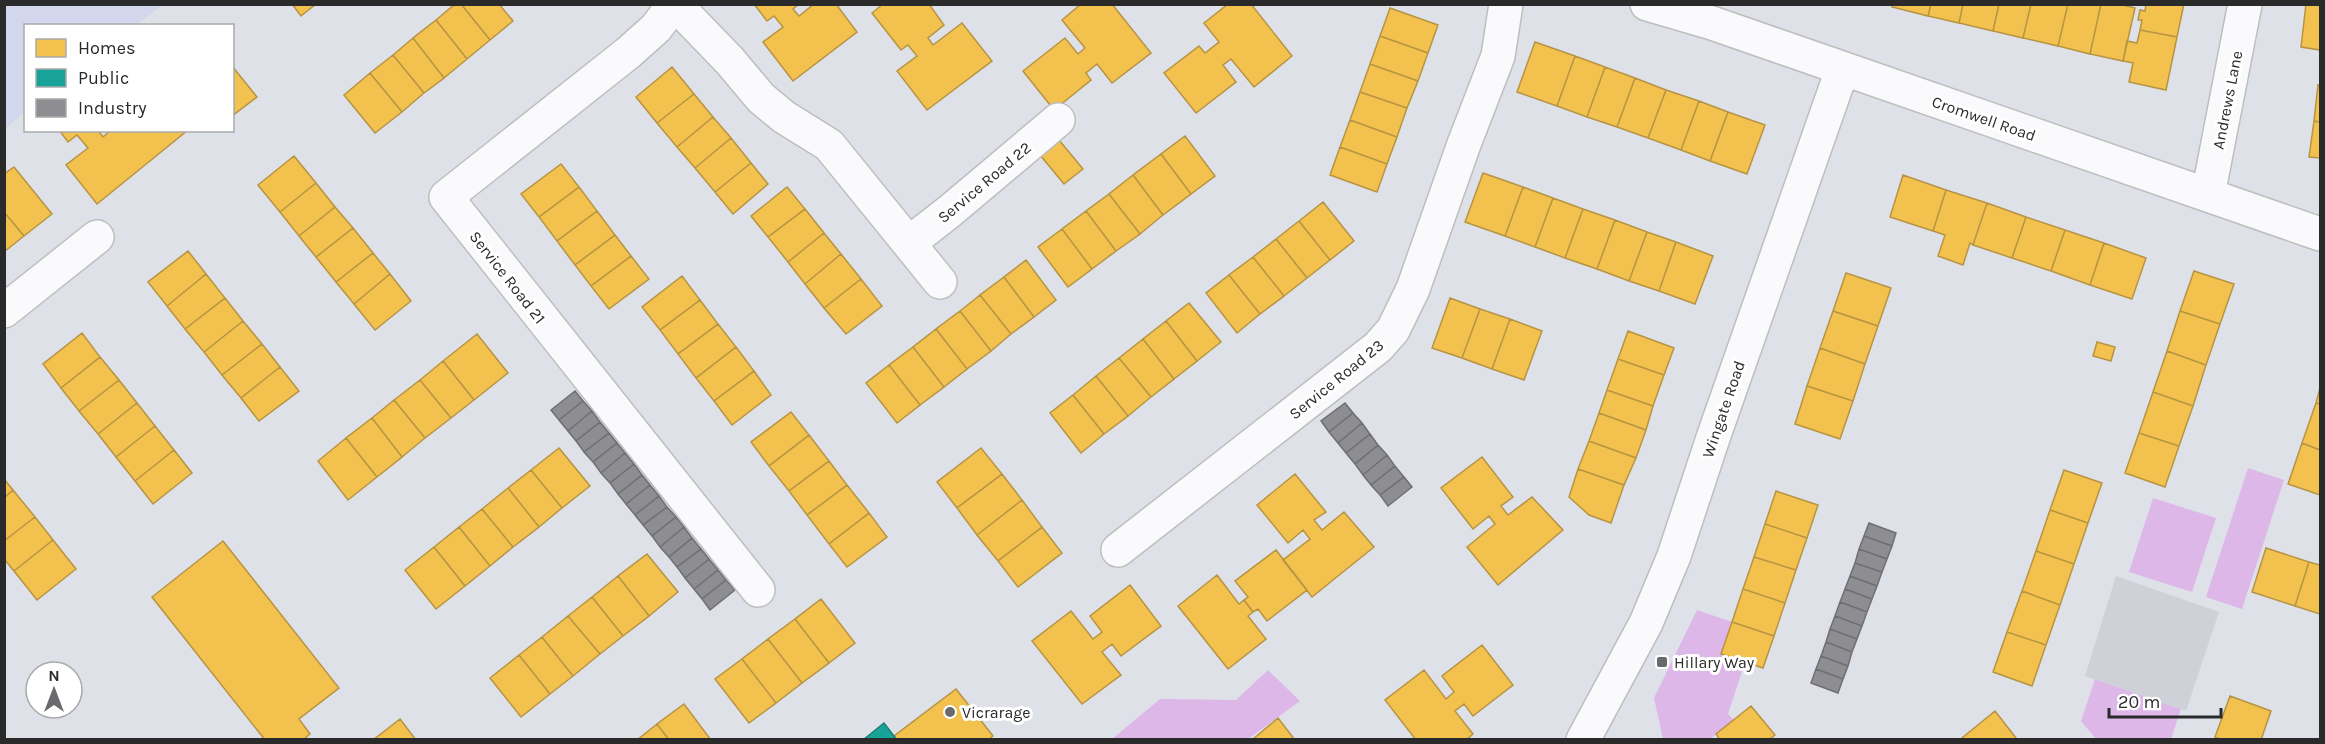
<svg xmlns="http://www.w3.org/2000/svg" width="2325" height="744" viewBox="0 0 2325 744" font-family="Karla,sans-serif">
	<rect width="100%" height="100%" fill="#dfe1e9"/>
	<path fill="#d3d7ed" d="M 5,4 L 163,4 L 163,5 L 136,25 L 26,26 L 25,112 L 5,129 Z"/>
	<path fill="#ddb7e8" d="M 2248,468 L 2284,480 L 2242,609 L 2206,597 Z
		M 2153,498 L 2216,518 L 2192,592 L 2129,572 Z
		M 1697,610 L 1732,622 L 1721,654 L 1745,662 L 1728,714 L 1734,720 L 1710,739 L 1663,739 L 1654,698 Z
		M 1268,670 L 1300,701 L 1248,739 L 1112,739 L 1160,699 L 1236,700 Z
		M 2095,679 L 2181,709 L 2171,739 L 2096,739 L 2081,721 Z"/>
	<path fill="#cfd1d9" d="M 2116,576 L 2219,612 L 2186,711 L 2085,676 Z"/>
	<path fill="#f2c14e" stroke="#b69443" stroke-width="1.5" d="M 292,4 L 316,4 L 301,16 Z
		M 455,4 L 461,4 L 490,40 L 467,59 L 436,20 Z
		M 461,4 L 499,4 L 513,21 L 490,40 Z
		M 754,4 L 799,4 L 793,9 L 799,16 L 814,4 L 836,4 L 857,32 L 793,81 L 763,42 L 783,27 L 774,16 L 767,21 Z
		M 883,4 L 929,4 L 944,25 L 928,38 L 933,45 L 962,23 L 992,61 L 927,110 L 897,71 L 917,56 L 908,45 L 901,50 L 872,13 Z
		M 1081,4 L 1112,4 L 1151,53 L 1112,83 L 1097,64 L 1086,73 L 1091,80 L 1054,110 L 1023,71 L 1065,38 L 1078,54 L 1085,48 L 1062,20 Z
		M 1228,4 L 1251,4 L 1292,56 L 1254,87 L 1231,59 L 1223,65 L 1236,82 L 1196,113 L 1164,73 L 1199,46 L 1205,53 L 1219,42 L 1204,23 Z
		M 1892,4 L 1931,4 L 1928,16 L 1892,7 Z
		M 1931,4 L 1963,4 L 1959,23 L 1928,16 Z
		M 1963,4 L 1999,4 L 1993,31 L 1959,23 Z
		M 1999,4 L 2031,4 L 2023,38 L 1993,31 Z
		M 2031,4 L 2068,4 L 2058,46 L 2023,38 Z
		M 2068,4 L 2101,4 L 2090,54 L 2058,46 Z
		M 2101,4 L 2119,4 L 2135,8 L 2123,61 L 2090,54 Z
		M 2146,4 L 2184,4 L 2177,37 L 2140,30 L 2142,20 L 2138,20 L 2140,10 L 2145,11 Z
		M 2306,4 L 2320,4 L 2320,50 L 2301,47 Z
		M 1390,8 L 1438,25 L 1428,53 L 1380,36 Z
		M 436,20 L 467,59 L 444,78 L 413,38 Z
		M 2140,30 L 2177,37 L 2166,90 L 2129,82 L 2133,63 L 2123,61 L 2127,41 L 2137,43 Z
		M 1380,36 L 1428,53 L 1418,81 L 1370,64 Z
		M 413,38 L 444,78 L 424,93 L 393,55 Z
		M 1535,42 L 1575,56 L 1557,106 L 1517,92 Z
		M 393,55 L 424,93 L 402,112 L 370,73 Z
		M 1575,56 L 1605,67 L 1587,117 L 1557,106 Z
		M 1370,64 L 1418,81 L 1407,108 L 1360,92 Z
		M 232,66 L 257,97 L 232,116 Z
		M 672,67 L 694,94 L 657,123 L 636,97 Z
		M 1605,67 L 1635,78 L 1617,127 L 1587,117 Z
		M 370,73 L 402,112 L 375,133 L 344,95 Z
		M 1635,78 L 1666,90 L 1648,138 L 1617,127 Z
		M 2318,85 L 2320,86 L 2320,122 L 2314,121 Z
		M 1666,90 L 1699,101 L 1681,150 L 1648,138 Z
		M 1360,92 L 1407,108 L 1397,137 L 1350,120 Z
		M 694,94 L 713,117 L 677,147 L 657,123 Z
		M 1699,101 L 1728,112 L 1710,161 L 1681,150 Z
		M 1728,112 L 1765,125 L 1747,174 L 1710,161 Z
		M 713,117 L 731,138 L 695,168 L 677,147 Z
		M 1350,120 L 1397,137 L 1387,164 L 1340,147 Z
		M 2314,121 L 2320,122 L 2320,158 L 2309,157 Z
		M 59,130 L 98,130 L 103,137 L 111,130 L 188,130 L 97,204 L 66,165 L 88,148 L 77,135 L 68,142 Z
		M 1185,136 L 1215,176 L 1191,194 L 1161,154 Z
		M 731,138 L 751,163 L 715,192 L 695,168 Z
		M 1059,140 L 1083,169 L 1064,184 L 1040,155 Z
		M 1340,147 L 1387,164 L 1377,192 L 1330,175 Z
		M 1161,154 L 1191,194 L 1163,215 L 1133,175 Z
		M 294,156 L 316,183 L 280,212 L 258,185 Z
		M 751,163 L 768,184 L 733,214 L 715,192 Z
		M 561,164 L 579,187 L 539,217 L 521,194 Z
		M 14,167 L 52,214 L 24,236 L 4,212 L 4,174 Z
		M 1483,173 L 1523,187 L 1505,236 L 1465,222 Z
		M 1133,175 L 1163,215 L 1140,234 L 1109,194 Z
		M 1903,175 L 1946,190 L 1933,231 L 1890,217 Z
		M 316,183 L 335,207 L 299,236 L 280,212 Z
		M 579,187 L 597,211 L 557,241 L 539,217 Z
		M 787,187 L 805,209 L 768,237 L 751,216 Z
		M 1523,187 L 1553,198 L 1535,247 L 1505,236 Z
		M 1946,190 L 1987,203 L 1973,245 L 1970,243 L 1963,265 L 1938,256 L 1945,235 L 1933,231 Z
		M 1109,194 L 1140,234 L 1116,251 L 1086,211 Z
		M 1553,198 L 1583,209 L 1565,258 L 1535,247 Z
		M 1323,202 L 1354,241 L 1330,260 L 1299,221 Z
		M 1987,203 L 2026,217 L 2012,258 L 1973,245 Z
		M 335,207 L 353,228 L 316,257 L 299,236 Z
		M 805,209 L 824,233 L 788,262 L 768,237 Z
		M 1583,209 L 1615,220 L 1597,269 L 1565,258 Z
		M 597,211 L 615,235 L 575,265 L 557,241 Z
		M 1086,211 L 1116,251 L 1092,269 L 1062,229 Z
		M 4,212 L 24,236 L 4,252 Z
		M 2026,217 L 2065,230 L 2051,271 L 2012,258 Z
		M 1615,220 L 1647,232 L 1629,281 L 1597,269 Z
		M 1299,221 L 1330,260 L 1307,278 L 1276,239 Z
		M 353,228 L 373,253 L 336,282 L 316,257 Z
		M 1062,229 L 1092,269 L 1068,287 L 1038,247 Z
		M 2065,230 L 2104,243 L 2090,285 L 2051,271 Z
		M 1647,232 L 1676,242 L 1659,291 L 1629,281 Z
		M 824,233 L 841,254 L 805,284 L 788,262 Z
		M 615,235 L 631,256 L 591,286 L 575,265 Z
		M 1276,239 L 1307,278 L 1284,296 L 1253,257 Z
		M 1676,242 L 1713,256 L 1695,304 L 1659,291 Z
		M 2104,243 L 2146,258 L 2132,299 L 2090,285 Z
		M 188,251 L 206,274 L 167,306 L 148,282 Z
		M 373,253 L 390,274 L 354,304 L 336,282 Z
		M 841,254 L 861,279 L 824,308 L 805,284 Z
		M 631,256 L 649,279 L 609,309 L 591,286 Z
		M 1253,257 L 1284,296 L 1260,314 L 1229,275 Z
		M 1026,260 L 1056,300 L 1034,317 L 1004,277 Z
		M 2194,271 L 2234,284 L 2220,324 L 2180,311 Z
		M 1846,273 L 1891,288 L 1878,326 L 1833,311 Z
		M 206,274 L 225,298 L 185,329 L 167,306 Z
		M 390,274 L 411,301 L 375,330 L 354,304 Z
		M 1229,275 L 1260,314 L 1237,333 L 1206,293 Z
		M 682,276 L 700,300 L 660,330 L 642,307 Z
		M 1004,277 L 1034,317 L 1011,334 L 980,295 Z
		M 861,279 L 882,306 L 846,334 L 824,308 Z
		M 980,295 L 1011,334 L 991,351 L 960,311 Z
		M 225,298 L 243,321 L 204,352 L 185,329 Z
		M 1450,298 L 1480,309 L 1462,358 L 1432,348 Z
		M 700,300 L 718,324 L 678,354 L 660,330 Z
		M 1189,303 L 1221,342 L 1197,361 L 1166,321 Z
		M 1480,309 L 1510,319 L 1492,369 L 1462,358 Z
		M 960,311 L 991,351 L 967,369 L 936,329 Z
		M 1833,311 L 1878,326 L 1865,364 L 1820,348 Z
		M 2180,311 L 2220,324 L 2206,365 L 2167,351 Z
		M 1510,319 L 1542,331 L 1524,380 L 1492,369 Z
		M 243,321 L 262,344 L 222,375 L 204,352 Z
		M 1166,321 L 1197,361 L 1174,379 L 1143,339 Z
		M 718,324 L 736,347 L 696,378 L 678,354 Z
		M 936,329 L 967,369 L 944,387 L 913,347 Z
		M 1628,331 L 1674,348 L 1664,375 L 1618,359 Z
		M 82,333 L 100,357 L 61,388 L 43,364 Z
		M 477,334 L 508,373 L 474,400 L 443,361 Z
		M 1143,339 L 1174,379 L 1151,397 L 1119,358 Z
		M 2097,342 L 2115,347 L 2111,361 L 2093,356 Z
		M 262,344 L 280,367 L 241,398 L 222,375 Z
		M 736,347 L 754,371 L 714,401 L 696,378 Z
		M 913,347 L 944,387 L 920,405 L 889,365 Z
		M 1820,348 L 1865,364 L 1853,401 L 1807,386 Z
		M 2167,351 L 2206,365 L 2193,406 L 2153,392 Z
		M 100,357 L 119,380 L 79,411 L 61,388 Z
		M 1119,358 L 1151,397 L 1128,416 L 1096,376 Z
		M 1618,359 L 1664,375 L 1653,406 L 1607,390 Z
		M 443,361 L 474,400 L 451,418 L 420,380 Z
		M 889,365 L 920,405 L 897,423 L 866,383 Z
		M 280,367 L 299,391 L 259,421 L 241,398 Z
		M 754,371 L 771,395 L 732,425 L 714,401 Z
		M 1096,376 L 1128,416 L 1104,434 L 1073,395 Z
		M 119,380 L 137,403 L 98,434 L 79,411 Z
		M 420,380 L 451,418 L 425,438 L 394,400 Z
		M 1807,386 L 1853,401 L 1840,439 L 1795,424 Z
		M 2320,388 L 2320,404 L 2316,403 Z
		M 1607,390 L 1653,406 L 1646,430 L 1599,413 Z
		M 2153,392 L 2193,406 L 2179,446 L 2139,433 Z
		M 1073,395 L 1104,434 L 1081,453 L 1050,413 Z
		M 394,400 L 425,438 L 402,457 L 372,418 Z
		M 137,403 L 155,426 L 116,457 L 98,434 Z
		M 2316,403 L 2320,404 L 2320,450 L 2302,443 Z
		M 791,412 L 809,435 L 769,466 L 751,442 Z
		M 1599,413 L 1646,430 L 1636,458 L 1589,441 Z
		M 372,418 L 402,457 L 377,477 L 346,438 Z
		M 155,426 L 174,450 L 135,481 L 116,457 Z
		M 2139,433 L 2179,446 L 2165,487 L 2125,473 Z
		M 809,435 L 829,461 L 789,491 L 769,466 Z
		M 346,438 L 377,477 L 348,500 L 318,461 Z
		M 1589,441 L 1636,458 L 1624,485 L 1578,469 Z
		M 2302,443 L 2320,450 L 2320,495 L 2288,484 Z
		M 559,448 L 590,486 L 562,508 L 531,470 Z
		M 981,448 L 1002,474 L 957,508 L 937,482 Z
		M 174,450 L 192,473 L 153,504 L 135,481 Z
		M 1482,457 L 1513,497 L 1501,506 L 1508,515 L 1532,497 L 1563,530 L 1498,585 L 1467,547 L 1495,524 L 1489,516 L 1473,529 L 1441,488 Z
		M 829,461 L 847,485 L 807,515 L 789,491 Z
		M 1578,469 L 1624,485 L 1611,523 L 1589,515 L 1569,497 Z
		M 531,470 L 562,508 L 539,527 L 508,488 Z
		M 2064,470 L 2102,483 L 2088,523 L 2050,510 Z
		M 1002,474 L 1022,500 L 977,535 L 957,508 Z
		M 1295,474 L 1326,512 L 1314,520 L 1322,530 L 1344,512 L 1374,547 L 1312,597 L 1283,560 L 1310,539 L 1303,530 L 1288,543 L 1257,505 Z
		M 4,479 L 13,490 L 4,498 Z
		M 847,485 L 869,513 L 829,544 L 807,515 Z
		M 508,488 L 539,527 L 513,547 L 482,509 Z
		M 13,490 L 35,517 L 4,541 L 4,498 Z
		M 1776,491 L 1818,505 L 1807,538 L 1765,524 Z
		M 1022,500 L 1042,527 L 998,561 L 977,535 Z
		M 482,509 L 513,547 L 490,566 L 459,527 Z
		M 2050,510 L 2088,523 L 2074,564 L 2036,551 Z
		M 869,513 L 887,537 L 847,567 L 829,544 Z
		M 35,517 L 53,540 L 14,571 L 4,559 L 4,541 Z
		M 1765,524 L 1807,538 L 1796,570 L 1754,557 Z
		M 459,527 L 490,566 L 465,586 L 434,547 Z
		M 1042,527 L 1062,553 L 1018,587 L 998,561 Z
		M 53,540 L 76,569 L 37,600 L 14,571 Z
		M 223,541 L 339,688 L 299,719 L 310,734 L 303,740 L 265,740 L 152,597 Z
		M 434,547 L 465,586 L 436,609 L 405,570 Z
		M 2266,548 L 2309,562 L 2295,606 L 2252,592 Z
		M 1276,550 L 1307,590 L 1267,621 L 1258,609 L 1253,612 L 1244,600 L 1248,597 L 1235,581 Z
		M 2036,551 L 2074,564 L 2060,605 L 2022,591 Z
		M 647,554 L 678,592 L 649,616 L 618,576 Z
		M 1754,557 L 1796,570 L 1785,603 L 1743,589 Z
		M 2309,562 L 2320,565 L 2320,614 L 2295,606 Z
		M 1217,575 L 1239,604 L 1244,600 L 1253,612 L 1248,616 L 1266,639 L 1228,669 L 1178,606 Z
		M 618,576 L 649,616 L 623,636 L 592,597 Z
		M 1130,585 L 1161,626 L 1121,656 L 1112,644 L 1102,652 L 1121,675 L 1082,704 L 1032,641 L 1071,611 L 1093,639 L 1102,632 L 1090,616 Z
		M 1743,589 L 1785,603 L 1774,636 L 1732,622 Z
		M 2022,591 L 2060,605 L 2046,645 L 2007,632 Z
		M 592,597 L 623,636 L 600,654 L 568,616 Z
		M 821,599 L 855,643 L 829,663 L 795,619 Z
		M 568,616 L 600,654 L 573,676 L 542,637 Z
		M 795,619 L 829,663 L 802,683 L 768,639 Z
		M 1732,622 L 1774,636 L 1763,668 L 1721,654 Z
		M 2007,632 L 2046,645 L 2032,686 L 1993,672 Z
		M 542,637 L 573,676 L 550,694 L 519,655 Z
		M 768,639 L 802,683 L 776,703 L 742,659 Z
		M 1482,645 L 1513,685 L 1473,716 L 1464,704 L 1455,711 L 1473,734 L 1466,740 L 1416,740 L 1385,700 L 1424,670 L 1446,699 L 1454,692 L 1442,676 Z
		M 519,655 L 550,694 L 521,717 L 490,678 Z
		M 742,659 L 776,703 L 749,723 L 715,679 Z
		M 956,689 L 993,736 L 988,740 L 897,740 L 894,736 Z
		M 2230,696 L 2271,711 L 2261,740 L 2222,740 L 2215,737 Z
		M 684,704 L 711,740 L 669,740 L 657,724 Z
		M 1751,706 L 1775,735 L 1769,740 L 1720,740 L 1716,734 Z
		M 1995,711 L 2016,738 L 2014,740 L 1963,740 L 1962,738 Z
		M 1278,718 L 1295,740 L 1252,740 Z
		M 400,719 L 416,740 L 373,740 Z
		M 657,724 L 669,740 L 637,740 Z"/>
	<path fill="#17a398" stroke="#1d7f77" stroke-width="1.5" d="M 884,723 L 897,740 L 863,740 Z"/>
	<path fill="#8d8d92" stroke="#6f6f73" stroke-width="1.5" d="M 575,391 L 583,401 L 559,420 L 551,410 Z
		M 583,401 L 592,411 L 568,431 L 559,420 Z
		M 1345,403 L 1353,413 L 1329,432 L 1321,421 Z
		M 592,411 L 600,422 L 576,441 L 568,431 Z
		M 1353,413 L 1362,423 L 1338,443 L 1329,432 Z
		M 600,422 L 609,433 L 584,452 L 576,441 Z
		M 1362,423 L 1370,434 L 1346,453 L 1338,443 Z
		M 609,433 L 617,443 L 593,462 L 584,452 Z
		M 1370,434 L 1378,445 L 1355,464 L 1346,453 Z
		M 617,443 L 625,453 L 601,473 L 593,462 Z
		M 1378,445 L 1387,455 L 1363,475 L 1355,464 Z
		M 625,453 L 634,464 L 610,483 L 601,473 Z
		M 1387,455 L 1395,466 L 1371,485 L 1363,475 Z
		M 634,464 L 642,475 L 618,494 L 610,483 Z
		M 1395,466 L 1404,477 L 1380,495 L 1371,485 Z
		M 642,475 L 650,485 L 626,504 L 618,494 Z
		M 1404,477 L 1412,487 L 1388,506 L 1380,495 Z
		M 650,485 L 659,496 L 635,515 L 626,504 Z
		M 659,496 L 667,507 L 643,525 L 635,515 Z
		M 667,507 L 676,517 L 652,536 L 643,525 Z
		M 676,517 L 684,527 L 660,547 L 652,536 Z
		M 1869,523 L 1896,533 L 1892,546 L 1864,536 Z
		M 684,527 L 692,538 L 669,557 L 660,547 Z
		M 1864,536 L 1892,546 L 1887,559 L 1859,549 Z
		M 692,538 L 701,549 L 677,567 L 669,557 Z
		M 701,549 L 709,559 L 685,578 L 677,567 Z
		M 1859,549 L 1887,559 L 1882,572 L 1855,563 Z
		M 709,559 L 718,570 L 694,589 L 685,578 Z
		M 1855,563 L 1882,572 L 1877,586 L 1850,576 Z
		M 718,570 L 726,580 L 702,599 L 694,589 Z
		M 1850,576 L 1877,586 L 1872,599 L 1845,589 Z
		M 726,580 L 735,590 L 710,610 L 702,599 Z
		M 1845,589 L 1872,599 L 1867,612 L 1840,602 Z
		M 1840,602 L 1867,612 L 1862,626 L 1835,616 Z
		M 1835,616 L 1862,626 L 1857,639 L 1830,629 Z
		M 1830,629 L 1857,639 L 1852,652 L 1826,642 Z
		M 1826,642 L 1852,652 L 1848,666 L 1821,656 Z
		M 1821,656 L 1848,666 L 1843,679 L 1816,669 Z
		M 1816,669 L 1843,679 L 1838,693 L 1811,683 Z"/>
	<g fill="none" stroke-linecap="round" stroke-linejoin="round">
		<defs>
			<path id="minor" d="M 674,4 L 656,28 L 628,53 L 446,197 L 758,590
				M 675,4 L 730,61 L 761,98 L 784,117 L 829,145 L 940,282
				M 1647,4 L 1712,23 L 2320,234
				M 2208,195 L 2245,4
				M 909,243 L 950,211 L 1058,120
				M 4,311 L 97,237
				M 1118,550 L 1378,347 L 1393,330 L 1413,289 L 1464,144 L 1498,56 L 1506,4
				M 1583,740 L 1646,623 L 1674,556 L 1713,438 L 1842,70"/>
		</defs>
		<use href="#minor" stroke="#bebebe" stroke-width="36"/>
		<use href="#minor" stroke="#fafafc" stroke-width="33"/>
	</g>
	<g fill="#696a6d" stroke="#fff" stroke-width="2">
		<rect x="1656" y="656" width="12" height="12" rx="3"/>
		<circle cx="950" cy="712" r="6"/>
	</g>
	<g text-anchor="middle" stroke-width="6" stroke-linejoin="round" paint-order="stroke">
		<g font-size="16" fill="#2a2a2a" stroke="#fff">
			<text transform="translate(2227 100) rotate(-79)" y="6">Andrews Lane</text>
			<text transform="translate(1984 118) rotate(19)" y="6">Cromwell Road</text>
			<text transform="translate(984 182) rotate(-40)" y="6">Service Road 22</text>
			<text transform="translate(508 277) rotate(52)" y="6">Service Road 21</text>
			<text transform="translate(1336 379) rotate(-39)" y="6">Service Road 23</text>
			<text transform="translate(1723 409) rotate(-71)" y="6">Wingate Road</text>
		</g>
		<g font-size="16" fill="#2a2a2a" stroke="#fff" text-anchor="start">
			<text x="1674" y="668">Hillary Way</text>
			<text x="962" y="718">Vicrarage</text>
		</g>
	</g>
	<rect width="2325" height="744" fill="none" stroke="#2a2a2a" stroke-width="12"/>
	<rect x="24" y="24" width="210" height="108" fill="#ffffff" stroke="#aaaaaa" stroke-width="1.5"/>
	<rect x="36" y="39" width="30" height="18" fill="#f2c14e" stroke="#aaaaaa" stroke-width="1.5"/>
	<text x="78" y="54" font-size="18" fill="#2a2a2a">Homes</text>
	<rect x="36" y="69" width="30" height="18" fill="#17a398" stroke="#aaaaaa" stroke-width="1.5"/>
	<text x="78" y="84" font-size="18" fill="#2a2a2a">Public</text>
	<rect x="36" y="99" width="30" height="18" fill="#8d8d92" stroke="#aaaaaa" stroke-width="1.5"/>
	<text x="78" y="114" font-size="18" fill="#2a2a2a">Industry</text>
	<g transform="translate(54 690)"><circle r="28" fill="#ffffff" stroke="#aaaaaa" stroke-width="1.5"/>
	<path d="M0-4.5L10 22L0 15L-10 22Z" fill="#696a6d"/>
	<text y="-9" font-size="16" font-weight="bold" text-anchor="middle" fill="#2a2a2a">N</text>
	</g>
	<path d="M2109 708v9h112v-9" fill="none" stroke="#2a2a2a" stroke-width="3"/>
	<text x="2118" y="708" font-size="18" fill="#2a2a2a" stroke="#ffffff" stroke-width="4.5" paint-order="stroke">20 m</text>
</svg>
